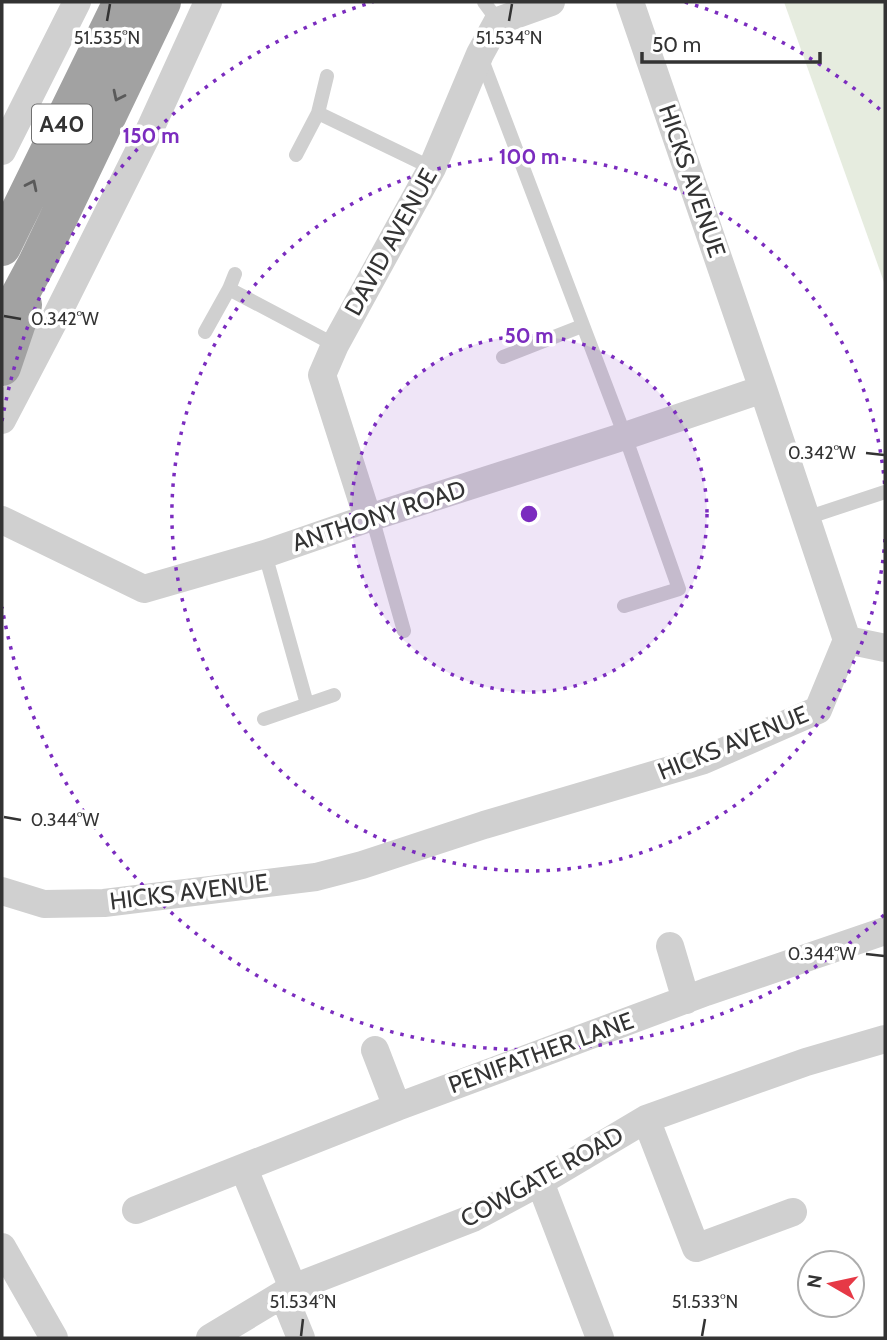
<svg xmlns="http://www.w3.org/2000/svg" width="887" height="1340" viewBox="0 0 887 1340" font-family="Cabin,sans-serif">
	<rect width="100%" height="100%" fill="#fff"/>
	<path fill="#e6ecdf" d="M 784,2 L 885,2 L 885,285 Z"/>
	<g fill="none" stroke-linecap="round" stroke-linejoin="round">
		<path stroke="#d0d0d0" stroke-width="14" d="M 484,2 L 498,21
			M 481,57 L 625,436 L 679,589 L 624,606
			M 318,113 L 432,168
			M 296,155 L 318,113 L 327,76
			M 229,289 L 335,345
			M 205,332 L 229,289 L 235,274
			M 503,357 L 582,326
			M 372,517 L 404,631
			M 806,518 L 885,492
			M 265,554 L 307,704
			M 264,719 L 334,695"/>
		<path stroke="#d0d0d0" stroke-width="28" d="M 2,151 L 77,2
			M 2,420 L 58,313 L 150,129 L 208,2
			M 368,519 L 322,375 L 335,345 L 432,168 L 480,54 L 498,21 L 551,2
			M 2,520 L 144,589 L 265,554 L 372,517 L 625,436 L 763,389
			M 847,640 L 885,648
			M 2,891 L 44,904 L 104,903 L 316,877 L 362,865 L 484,825 L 704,760 L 818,710 L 847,640 L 763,389 L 630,2
			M 670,946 L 686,1000
			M 397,1107 L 706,992 L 885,931
			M 646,1119 L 696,1248 L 793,1212
			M 244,1169 L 293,1288
			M 540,1182 L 600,1338
			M 136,1210 L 397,1107 L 375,1050
			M 2,1247 L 54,1338
			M 283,1294 L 301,1338
			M 210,1338 L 293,1288 L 473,1218 L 540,1182 L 646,1119 L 806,1062 L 885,1039"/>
		<path stroke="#a2a2a2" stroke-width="38" d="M 2,247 L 122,2
			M 2,328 L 37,263 L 162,2
			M 2,367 L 23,305"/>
	</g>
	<defs><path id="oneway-chevron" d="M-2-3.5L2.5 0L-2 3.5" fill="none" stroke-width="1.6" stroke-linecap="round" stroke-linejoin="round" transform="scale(1.75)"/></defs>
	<g stroke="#5a5a5a">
		<use href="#oneway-chevron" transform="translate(118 96) rotate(116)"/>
		<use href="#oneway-chevron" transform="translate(32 185) rotate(-64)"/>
	</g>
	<path fill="none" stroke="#333" stroke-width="2.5" d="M 107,21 L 110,4M 509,21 L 512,4M 4,316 L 21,319M 866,453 L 884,455M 4,817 L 21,820M 866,954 L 884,956M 301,1336 L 303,1319M 702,1336 L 705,1319"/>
	<circle cx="529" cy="514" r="178" fill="#7b2cbf" fill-opacity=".12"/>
	<g fill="none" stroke="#7b2cbf" stroke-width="3.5" stroke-dasharray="3.5 7">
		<circle cx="529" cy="514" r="178"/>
		<path d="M885 539A357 357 0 1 1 885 489"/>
		<path d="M884 915A535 535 0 0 1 2 607M2 421A535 535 0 0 1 373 2M685 2A535 535 0 0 1 884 113"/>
	</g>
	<g text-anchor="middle" stroke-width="7" stroke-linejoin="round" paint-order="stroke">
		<rect fill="#fff" stroke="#707070" stroke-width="2" x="32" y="104.5" width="60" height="39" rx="5"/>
		<g font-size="23" font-weight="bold" fill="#333">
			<text x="62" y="132">A40</text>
		</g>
		<g font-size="24" fill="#333" stroke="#fff">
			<text transform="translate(692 181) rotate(71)" y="8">HICKS AVENUE</text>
			<text transform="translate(391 242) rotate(-61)" y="8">DAVID AVENUE</text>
			<text transform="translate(379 516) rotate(-18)" y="8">ANTHONY ROAD</text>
			<text transform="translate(733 743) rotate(-22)" y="8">HICKS AVENUE</text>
			<text transform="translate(189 892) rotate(-7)" y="8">HICKS AVENUE</text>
			<text transform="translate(541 1053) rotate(-20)" y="8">PENIFATHER LANE</text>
			<text transform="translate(542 1177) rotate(-29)" y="8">COWGATE ROAD</text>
		</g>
	</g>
	<g font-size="18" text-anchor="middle" fill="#333" stroke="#fff" stroke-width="7" stroke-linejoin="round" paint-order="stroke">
		<text x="107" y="44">51.535°N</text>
		<text x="509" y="44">51.534°N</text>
		<text x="65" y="325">0.342°W</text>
		<text x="822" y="459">0.342°W</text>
		<text x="65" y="826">0.344°W</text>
		<text x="822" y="960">0.344°W</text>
		<text x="303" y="1308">51.534°N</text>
		<text x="705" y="1308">51.533°N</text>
	</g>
	<circle cx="529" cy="514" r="10" fill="#7b2cbf" stroke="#fff" stroke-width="3.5"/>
	<g font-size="21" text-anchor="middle" font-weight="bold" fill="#7b2cbf" stroke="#fff" stroke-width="7" stroke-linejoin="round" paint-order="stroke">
		<text x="151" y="143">150 m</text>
		<text x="529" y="164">100 m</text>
		<text x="529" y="343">50 m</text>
	</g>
	<rect width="887" height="1340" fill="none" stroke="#333333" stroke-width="7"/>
	<g transform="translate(831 1284) rotate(279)"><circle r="33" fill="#ffffff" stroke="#adadad" stroke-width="2"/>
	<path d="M0-5L12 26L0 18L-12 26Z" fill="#e63946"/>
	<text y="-10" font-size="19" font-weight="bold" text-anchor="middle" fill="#333333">N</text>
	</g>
	<path d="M642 52v10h178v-10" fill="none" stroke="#333333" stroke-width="3.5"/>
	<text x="652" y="52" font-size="21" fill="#333333" stroke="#ffffff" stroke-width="5" paint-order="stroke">50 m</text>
</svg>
